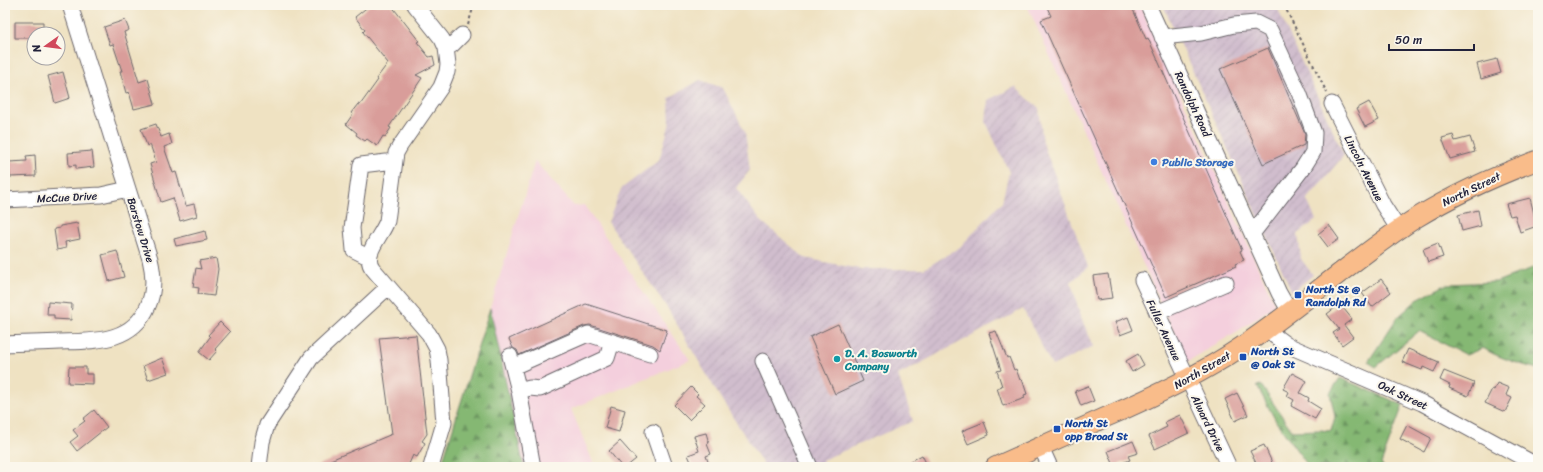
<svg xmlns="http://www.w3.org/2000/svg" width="1543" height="472" viewBox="0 0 1543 472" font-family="Sriracha,sans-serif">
	<defs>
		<pattern id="industrial-furrows" width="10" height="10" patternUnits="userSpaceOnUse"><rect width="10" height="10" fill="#d0bdcd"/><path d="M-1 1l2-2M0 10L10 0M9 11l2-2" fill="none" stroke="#b2a2b1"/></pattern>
		<pattern id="forest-firs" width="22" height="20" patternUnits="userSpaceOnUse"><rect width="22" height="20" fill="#85b873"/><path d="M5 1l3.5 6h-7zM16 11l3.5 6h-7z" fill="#6c9560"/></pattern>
	</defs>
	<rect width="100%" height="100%" fill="#fbf7ec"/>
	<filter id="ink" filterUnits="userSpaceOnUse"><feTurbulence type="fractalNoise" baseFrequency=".025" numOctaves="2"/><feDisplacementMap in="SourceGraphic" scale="8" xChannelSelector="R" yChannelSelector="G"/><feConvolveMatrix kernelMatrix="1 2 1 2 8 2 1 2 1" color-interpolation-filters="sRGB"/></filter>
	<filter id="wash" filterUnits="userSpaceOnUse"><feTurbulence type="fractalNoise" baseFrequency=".012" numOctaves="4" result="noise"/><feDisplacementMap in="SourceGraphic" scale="16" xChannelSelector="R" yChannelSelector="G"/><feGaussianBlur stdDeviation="0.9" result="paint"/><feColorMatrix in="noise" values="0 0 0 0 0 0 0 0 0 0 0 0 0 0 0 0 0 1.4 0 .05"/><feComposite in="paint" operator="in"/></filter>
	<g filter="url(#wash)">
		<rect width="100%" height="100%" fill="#efe2c2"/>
		<path fill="#f4cfdd" d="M 1027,5 L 1140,5 L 1275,305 L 1241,329 L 1187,362 Z
			M 535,161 L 574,206 L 584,205 L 690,360 L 571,409 L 595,467 L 524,467 L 490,308 Z"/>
		<path fill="url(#industrial-furrows)" d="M 1163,5 L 1276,5 L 1344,155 L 1307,200 L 1316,220 L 1298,234 L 1301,259 L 1313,275 L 1292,292 Z
			M 700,80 L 723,88 L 745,132 L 750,170 L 736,188 L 760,220 L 805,258 L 859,269 L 924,269 L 960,247 L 1002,202 L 1009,172 L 986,122 L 988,100 L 1015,87 L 1039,108 L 1043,143 L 1088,267 L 1071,282 L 1081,318 L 1094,346 L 1052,366 L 1023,309 L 898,375 L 913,421 L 822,460 L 825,467 L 765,467 L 721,399 L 668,309 L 608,222 L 621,189 L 659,160 L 670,123 L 669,98 Z"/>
		<path fill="url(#forest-firs)" stroke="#546d57" d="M 1538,266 L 1538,369 C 1519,364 1499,358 1483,348 L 1466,355 L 1419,331 L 1376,367 L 1368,362 L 1397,318 L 1417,300 L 1447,284 L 1496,282 Z
			M 490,308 L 524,467 L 441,467 Z
			M 1340,378 L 1403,405 L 1381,464 L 1384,467 L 1309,467 L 1277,423 L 1257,386 L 1261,385 L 1292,431 L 1320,430 L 1331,431 L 1335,417 L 1330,393 Z"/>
		<g id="blocks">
			<path fill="#d99d9a" d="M 370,5 L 391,5 L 419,41 L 417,42 L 429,57 L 433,56 L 435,65 L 416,75 L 422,78 L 389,127 L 391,128 L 385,137 L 383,136 L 377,146 L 367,139 L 365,141 L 356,135 L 357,133 L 346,124 L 353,114 L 351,113 L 358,104 L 360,105 L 378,80 L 376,79 L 388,63 L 363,32 L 365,30 L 355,17 Z
				M 1046,5 L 1131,5 L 1146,39 L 1148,38 L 1242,250 L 1240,251 L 1244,260 L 1235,264 L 1236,266 L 1166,297 L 1041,20 L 1051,16 Z
				M 125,20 L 129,30 L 124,32 L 139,82 L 148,79 L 155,104 L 134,109 L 129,92 L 126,93 L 120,71 L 122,71 L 113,44 L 110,45 L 104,27 Z
				M 15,22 L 43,22 L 43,34 L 34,34 L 34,38 L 15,38 Z
				M 1268,48 L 1305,134 L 1304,145 L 1263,164 L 1220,69 Z
				M 1497,59 L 1501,73 L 1481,79 L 1477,64 Z
				M 63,72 L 70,98 L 55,103 L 48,76 Z
				M 1369,102 L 1379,120 L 1365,127 L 1356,109 Z
				M 156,124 L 161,137 L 169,134 L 172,144 L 164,147 L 173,173 L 176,172 L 186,206 L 194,204 L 197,216 L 180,221 L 173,198 L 161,202 L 150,164 L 156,162 L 150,144 L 147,146 L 141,129 Z
				M 1453,135 L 1455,141 L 1470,137 L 1475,152 L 1450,159 L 1442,138 Z
				M 92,151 L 94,167 L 76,169 L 76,165 L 69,166 L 68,153 Z
				M 35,155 L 36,176 L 10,177 L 9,162 L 27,161 L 26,156 Z
				M 1530,198 L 1537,226 L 1520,232 L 1515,215 L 1510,216 L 1506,204 Z
				M 1478,210 L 1481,226 L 1462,231 L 1458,215 Z
				M 77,223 L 80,239 L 65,242 L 66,248 L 57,250 L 54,229 L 60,228 L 60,226 Z
				M 1329,225 L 1339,239 L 1328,247 L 1318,234 Z
				M 205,231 L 207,240 L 176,246 L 174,239 Z
				M 1438,243 L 1443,257 L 1428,262 L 1423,249 Z
				M 117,251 L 124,277 L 109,281 L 102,255 Z
				M 216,258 L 218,269 L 214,296 L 198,294 L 199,288 L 193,287 L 196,268 L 201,269 L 199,261 Z
				M 1108,274 L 1112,298 L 1097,300 L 1093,276 Z
				M 1381,279 L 1391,292 L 1372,307 L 1362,293 Z
				M 48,302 L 72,304 L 71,320 L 54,319 L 54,315 L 47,315 Z
				M 586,304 L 667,330 L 660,350 L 653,345 L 590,325 L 584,326 L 519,355 L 517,350 L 513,348 L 509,339 Z
				M 1340,304 L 1352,319 L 1344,325 L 1353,337 L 1342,345 L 1333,333 L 1339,329 L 1327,314 Z
				M 1128,317 L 1133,330 L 1120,335 L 1115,322 Z
				M 220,322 L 230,332 L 215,349 L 217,351 L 209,360 L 199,352 L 210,337 L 208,335 Z
				M 838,324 L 863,381 L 835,394 L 810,337 Z
				M 996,331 L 1007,358 L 1009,357 L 1014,370 L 1016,369 L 1020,380 L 1022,379 L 1027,394 L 1024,395 L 1025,398 L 1003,406 L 997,388 L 1002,386 L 997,371 L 1001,370 L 989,333 Z
				M 416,335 L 427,434 L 422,441 L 425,443 L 417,457 L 413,455 L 409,464 L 404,467 L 314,467 L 392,434 L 379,338 Z
				M 1408,349 L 1439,362 L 1434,372 L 1423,367 L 1422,370 L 1402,362 Z
				M 1138,354 L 1144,365 L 1132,372 L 1126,361 Z
				M 162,358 L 168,373 L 148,380 L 143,366 Z
				M 69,367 L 86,367 L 86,374 L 93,374 L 93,384 L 68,383 Z
				M 1444,371 L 1474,383 L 1468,396 L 1449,388 L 1450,385 L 1440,380 Z
				M 1292,373 L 1307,381 L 1300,393 L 1309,398 L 1308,401 L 1321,409 L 1315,419 L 1291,406 L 1294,400 L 1287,396 L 1289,392 L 1283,389 Z
				M 1497,383 L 1509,388 L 1506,395 L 1512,398 L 1505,412 L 1485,403 L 1492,389 L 1494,390 Z
				M 1088,386 L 1094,401 L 1081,406 L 1075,391 Z
				M 691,387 L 698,394 L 696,396 L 705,404 L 689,420 L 674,405 Z
				M 1237,393 L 1248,415 L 1235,421 L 1225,399 Z
				M 611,406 L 625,410 L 619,432 L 605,428 Z
				M 94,410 L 107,427 L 77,451 L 70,442 L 78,436 L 73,430 L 85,421 L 83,419 Z
				M 1180,415 L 1189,433 L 1155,449 L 1149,436 L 1167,427 L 1165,422 Z
				M 984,422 L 989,435 L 968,444 L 962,431 Z
				M 1407,425 L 1431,438 L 1424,452 L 1400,439 Z
				M 706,433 L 709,443 L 707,444 L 711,454 L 706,456 L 710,467 L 694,467 L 693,464 L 692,464 L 688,455 L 699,451 L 694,436 Z
				M 620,441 L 636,459 L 626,467 L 622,467 L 609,451 Z
				M 1133,441 L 1138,453 L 1128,456 L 1130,460 L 1114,466 L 1108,451 Z
				M 1264,445 L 1274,467 L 1258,467 L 1250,451 Z
				M 922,455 L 928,467 L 900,467 Z"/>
		</g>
	</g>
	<g filter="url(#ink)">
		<use href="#blocks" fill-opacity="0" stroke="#6a656a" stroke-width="1"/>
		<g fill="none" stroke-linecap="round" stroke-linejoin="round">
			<defs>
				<path id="minor" d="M 415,5 L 442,39 L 446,48 L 448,64 L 447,72 L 441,87 L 400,146 L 396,153 L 387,221 C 382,236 361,255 373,269 L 429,334 L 437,349 L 439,360 L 444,423 L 431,467
					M 1148,5 L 1279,293 L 1290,312
					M 1162,37 L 1201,33 L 1234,25 L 1256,23 L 1270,30 L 1300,95 L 1314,133 L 1313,152 L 1303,168 L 1252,234
					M 446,48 L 452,45 L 462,35
					M 1332,104 L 1383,205 L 1399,230
					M 5,200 L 101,195 L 128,189
					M 368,257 L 354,250 L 352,228 L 361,165 L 395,161
					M 1142,280 L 1229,467
					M 1157,313 L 1226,283
					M 1268,328 L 1276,337 L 1287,345 L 1422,403 L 1538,466
					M 5,344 C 23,343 42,343 60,342 C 94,341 132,343 148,306 C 155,290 154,275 150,259 L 70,5
					M 510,356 L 519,391 L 533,467
					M 763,361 L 810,467
					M 513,367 L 588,334 L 650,354
					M 519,391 L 530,388 L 540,389 L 607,358 L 612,342
					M 653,432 L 665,467
					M 1041,447 L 1050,467
					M 259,467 L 262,442 L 267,425 L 311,358 L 388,287"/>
				<path id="major" d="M 995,467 C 1031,451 1068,434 1104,418 C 1151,398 1198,376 1241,347 C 1301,307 1355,257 1416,218 C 1455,194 1495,176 1538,160"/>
			</defs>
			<use href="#minor" stroke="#6a656a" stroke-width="17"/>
			<use href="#major" stroke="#6a656a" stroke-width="21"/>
			<path stroke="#6a656a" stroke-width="2" stroke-dasharray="3 3" stroke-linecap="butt" d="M 1284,5 L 1327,93
				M 468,25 L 474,5"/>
			<use href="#minor" stroke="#fff" stroke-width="15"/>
			<use href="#major" stroke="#f9bc8a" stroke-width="19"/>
		</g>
	</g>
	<circle fill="#3f7fe0" stroke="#fbf7ec" stroke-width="1.5" cx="1154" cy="162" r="4"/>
	<g fill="#1a4fb4" stroke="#fbf7ec" stroke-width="1.5">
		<rect x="1294" y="291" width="8" height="8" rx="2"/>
		<rect x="1239" y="353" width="8" height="8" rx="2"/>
		<rect x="1053" y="425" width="8" height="8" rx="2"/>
	</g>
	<circle fill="#0f9aa8" stroke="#fbf7ec" stroke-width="1.5" cx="837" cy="359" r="4"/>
	<g text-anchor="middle" stroke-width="4" stroke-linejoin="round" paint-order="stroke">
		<g font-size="11" fill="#22223b" stroke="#fbf7ec">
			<text transform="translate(1193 104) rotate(65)" y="4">Randolph Road</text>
			<text transform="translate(1364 168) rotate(63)" y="4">Lincoln Avenue</text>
			<text transform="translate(1471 189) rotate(-26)" y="4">North Street</text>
			<text transform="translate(67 197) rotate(-3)" y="4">McCue Drive</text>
			<text transform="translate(141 230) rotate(73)" y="4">Barstow Drive</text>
			<text transform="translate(1164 330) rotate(65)" y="4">Fuller Avenue</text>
			<text transform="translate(1202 370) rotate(-30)" y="4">North Street</text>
			<text transform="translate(1403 395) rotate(25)" y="4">Oak Street</text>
			<text transform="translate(1208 423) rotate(64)" y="4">Alward Drive</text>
		</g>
		<g font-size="11" font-weight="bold" fill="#366cbe" stroke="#fbf7ec" text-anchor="start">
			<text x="1162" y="166">Public Storage</text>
		</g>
		<g font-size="11" font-weight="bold" fill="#164399" stroke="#fbf7ec" text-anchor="start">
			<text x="1306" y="293">North St @<tspan x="1306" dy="13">Randolph Rd</tspan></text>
			<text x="1251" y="355">North St<tspan x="1251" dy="13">@ Oak St</tspan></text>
			<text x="1065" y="427">North St<tspan x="1065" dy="13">opp Broad St</tspan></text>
		</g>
		<g font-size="11" font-weight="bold" fill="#0d838f" stroke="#fbf7ec" text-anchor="start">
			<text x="845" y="357">D. A. Bosworth<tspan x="845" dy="13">Company</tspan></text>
		</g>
	</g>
	<rect width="1543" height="472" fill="none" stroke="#fbf7ec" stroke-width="20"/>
	<g transform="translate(46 46) rotate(256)"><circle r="19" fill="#fbf7ec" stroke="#a4a2a5"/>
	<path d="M0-3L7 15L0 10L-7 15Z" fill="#d1495b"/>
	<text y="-6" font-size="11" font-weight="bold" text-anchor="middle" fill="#22223b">N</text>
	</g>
	<path d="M1389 44v6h85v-6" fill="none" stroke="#22223b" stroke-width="2"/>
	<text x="1395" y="44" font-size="12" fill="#22223b" stroke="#fbf7ec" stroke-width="3" paint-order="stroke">50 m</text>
</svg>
